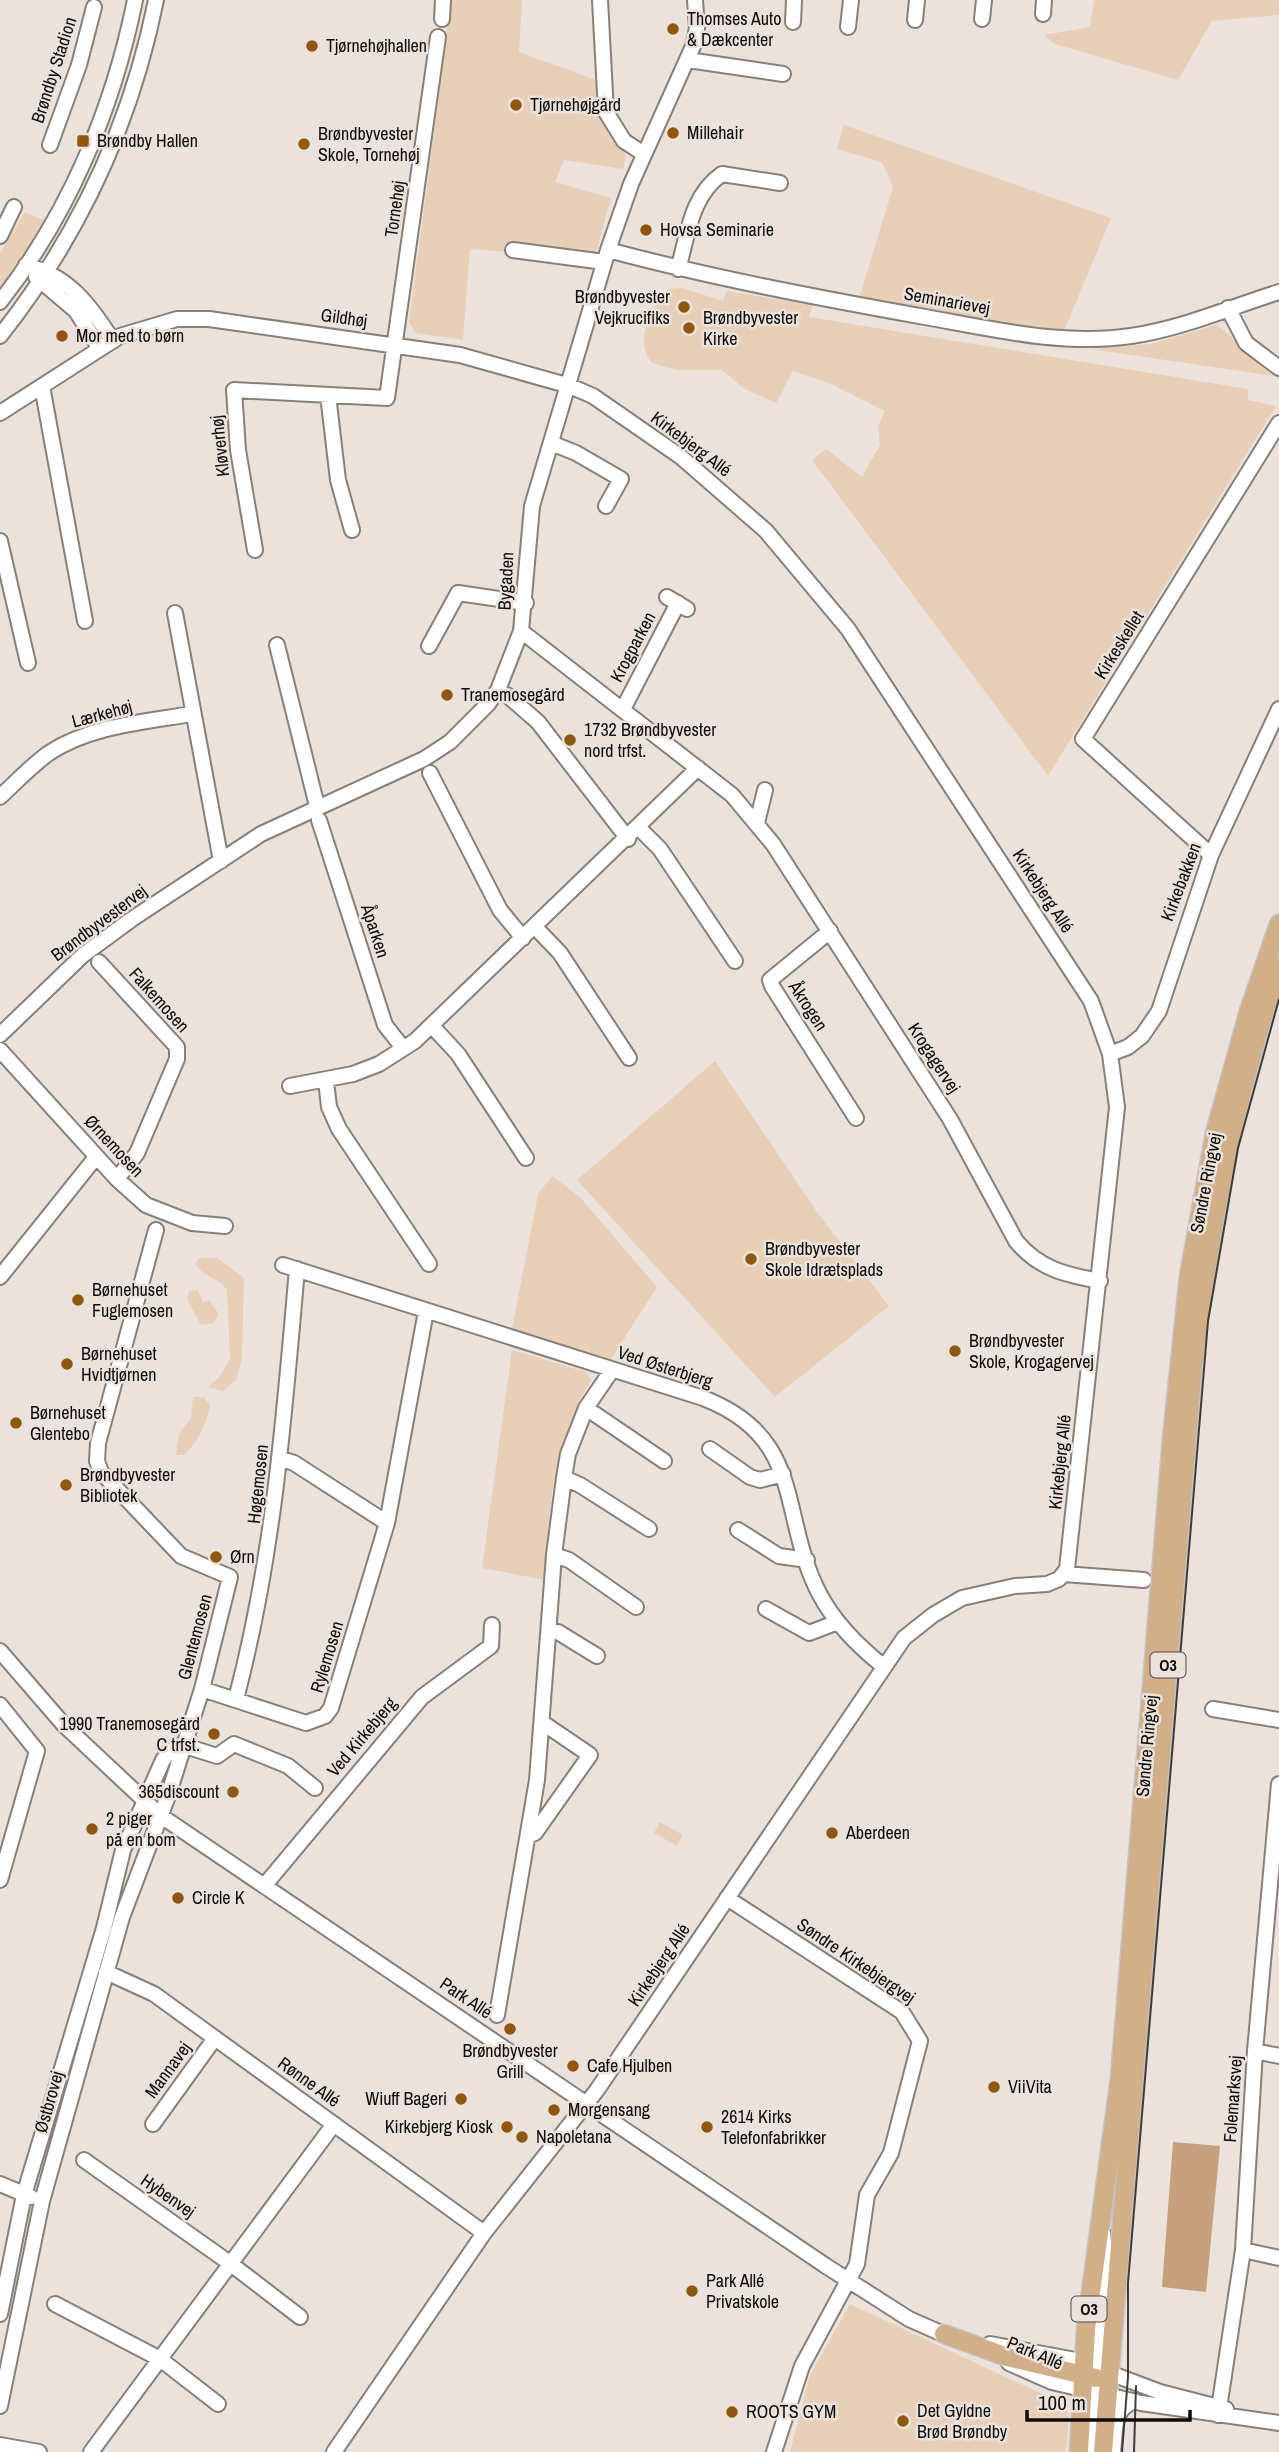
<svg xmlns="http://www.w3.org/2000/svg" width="1279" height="2452" viewBox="0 0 1279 2452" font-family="'Archivo Narrow',sans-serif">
	<rect width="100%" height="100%" fill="#ebe3db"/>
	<path fill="#e8cfb7" d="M 449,0 L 522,0 L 519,52 L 596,80 L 595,104 L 626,156 L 623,169 L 564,160 L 555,182 L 611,198 L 594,259 L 470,249 L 463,340 L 416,333 L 409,322 L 445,50 Z
		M 1094,0 L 1279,0 L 1279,15 L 1212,21 L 1178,80 L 1055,44 L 1044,35 L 1090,27 Z
		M 844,125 L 1111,218 L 1064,331 L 1008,327 L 859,299 L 893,187 L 882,162 L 837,149 Z
		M 25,212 L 45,221 L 0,289 L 0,253 Z
		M 682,288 L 723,301 L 727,291 L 813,305 L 809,317 L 1248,389 L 1248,400 L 1276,406 L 1048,776 L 812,460 L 826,449 L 862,477 L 880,445 L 878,426 L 885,411 L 829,383 L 793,371 L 776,403 L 743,388 L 722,370 L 677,370 L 652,363 C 633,340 652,308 668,289 Z
		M 1216,325 C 1224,327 1259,366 1273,376 L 1091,349 L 1152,344 Z
		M 715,1061 L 817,1212 L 889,1306 L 775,1397 L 577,1180 Z
		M 552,1176 L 580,1197 L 657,1287 L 611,1359 L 512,1329 L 538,1194 Z
		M 199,1258 L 217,1258 L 244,1278 L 242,1358 L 236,1380 L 223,1391 L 208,1387 L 220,1376 L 230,1359 L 227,1290 C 219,1277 201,1276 195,1264 Z
		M 198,1290 L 203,1302 L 209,1300 L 219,1314 L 214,1323 L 201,1325 L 187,1299 L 189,1291 Z
		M 512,1350 L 586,1372 L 591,1380 C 551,1453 550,1500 545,1580 L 482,1568 Z
		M 193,1397 L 204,1397 L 210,1406 C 206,1425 198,1441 185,1455 L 176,1455 L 179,1434 L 191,1418 Z
		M 660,1822 L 683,1835 L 677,1846 L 654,1833 Z
		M 850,2304 L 1038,2392 L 1061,2400 L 1069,2415 L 1066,2452 L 790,2452 L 810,2375 Z"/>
	<path fill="#c5a17d" d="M 1173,2142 L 1220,2146 L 1206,2292 L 1162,2287 Z"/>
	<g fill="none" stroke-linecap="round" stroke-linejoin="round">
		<defs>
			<path id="minor" d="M 600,0 L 606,112 L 624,141 L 644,154
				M 1043,14 L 1044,0
				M 442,19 L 443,0
				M 982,19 L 984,0
				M 915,20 L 917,0
				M 793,22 L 794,0
				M 848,27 L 851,0
				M 688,60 L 783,74
				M 50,145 L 79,65 L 94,7
				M 0,236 L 14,207
				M 513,250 L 604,262
				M 608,250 C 713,278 819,298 925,317 C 992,329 1063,346 1131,336 C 1181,329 1231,307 1279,292
				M 26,265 C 69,276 90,305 113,341
				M 678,269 C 688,235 691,195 722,174 L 780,183
				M 36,277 L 76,311 L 100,349
				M 0,302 C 69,214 113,109 135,0
				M 1228,308 L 1246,343 L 1279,368
				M 0,336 C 79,236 131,125 156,0
				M 42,386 L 85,621
				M 328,395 L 338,480 L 352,530
				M 0,413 L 120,336 L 177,319 L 209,319 L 460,355 L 570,386 L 593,396 L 681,457 L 766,531 L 848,629 L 1091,1001 L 1110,1054 L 1117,1107 L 1067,1569 L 1059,1579 L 1047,1584 L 1015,1586 L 962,1598 L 933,1615 L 904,1638 L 597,2090 L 484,2233 L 334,2452
				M 551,443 L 576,453 L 621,479 L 606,506
				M 0,541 L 28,663
				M 255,550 L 238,450 L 234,390 L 387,398 L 438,37
				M 667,597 L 687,609
				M 175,613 L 221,861
				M 521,631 L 732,795 L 773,844 L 950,1119 L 1016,1241 C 1039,1269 1066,1275 1100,1281
				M 277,645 L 317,806
				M 429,646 L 458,593 L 526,603
				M 507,695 L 538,722 L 628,839
				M 623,709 L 678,603
				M 430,773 L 500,910 L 523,938
				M 0,797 C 16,782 31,766 49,753 C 90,726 144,722 191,714
				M 319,820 L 385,1025 L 403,1048
				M 757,823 L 765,790
				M 639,828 L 660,849 L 735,961
				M 1211,855 L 1083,739 L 1279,423
				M 535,927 L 560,953 L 629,1058
				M 830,931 L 770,980 L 772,986 L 856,1118
				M 99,962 L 177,1047 L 177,1059 L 137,1153 L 117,1179
				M 432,1026 L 458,1054 L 526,1158
				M 0,1035 L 83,955 L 132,919 L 261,834 L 424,759 L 450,742 L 488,704 L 498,690 L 521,631 L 532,506 L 608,250 L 631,184 L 694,44 L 697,28 L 695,0
				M 0,1050 L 117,1179 L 146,1205 L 192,1223 L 225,1226
				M 1110,1054 L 1128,1047 L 1142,1036 L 1159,1011 L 1211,855 L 1279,709
				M 326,1081 L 329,1107 L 339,1129 L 429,1264
				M 290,1086 L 353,1074 L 379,1064 L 415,1041 L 698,768
				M 283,1265 L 703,1398 C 807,1438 778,1516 820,1595 C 835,1623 858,1646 883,1666
				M 0,1277 L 96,1157
				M 586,1408 L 664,1461
				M 710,1449 L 750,1477 L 760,1480 L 783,1474
				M 282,1459 L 294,1463 L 387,1523
				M 564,1478 L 580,1485 L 649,1529
				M 738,1530 L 779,1556 L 807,1560
				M 554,1555 L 569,1560 L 636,1607
				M 1064,1574 L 1144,1580
				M 766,1609 L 809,1633 L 838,1622
				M 549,1630 L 558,1632 L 597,1656
				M 0,1651 L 64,1725 L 161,1816 L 826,2266 L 909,2319 L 952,2338
				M 202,1689 L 306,1723 L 325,1716 L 331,1708 L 387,1523 L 426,1311
				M 236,1699 C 274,1555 284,1417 297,1269
				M 0,1705 L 37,1751 L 0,1880
				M 1213,1709 L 1279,1720
				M 182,1745 L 217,1756 L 234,1744 L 288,1766 L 315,1788
				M 529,1835 L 535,1833 L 590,1755 L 543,1723
				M 264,1886 L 422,1697 L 491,1646 L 492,1625
				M 727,1898 L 902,2012 L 920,2041 L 891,2153 L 867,2195 L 857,2264 L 802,2366 L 774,2452
				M 106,1972 L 154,1994 L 484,2233
				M 497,2015 L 537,1780 L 554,1555 L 564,1478 L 568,1454 L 586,1408 L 612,1370
				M 1255,2051 L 1279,2056
				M 153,2124 L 215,2038
				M 84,2160 L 231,2264 L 300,2317
				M 0,2184 L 31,2197
				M 1243,2250 L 1279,2258
				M 55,2304 L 160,2359 L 218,2404
				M 0,2314 L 24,2195 L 104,1928 L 123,1850 L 163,1760 L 169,1752 L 182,1745
				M 990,2344 L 1075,2360 L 1160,2392 L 1226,2409
				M 1009,2363 L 1052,2382 L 1141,2403 L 1279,2423
				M 1099,2374 L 1097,2366 L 1106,2259 L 1103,2234
				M 0,2406 L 42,2201 L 122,1917 L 168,1796 L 202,1689 L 230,1577 L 181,1556 L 101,1472 L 97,1461 L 98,1443 L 156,1230
				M 1218,2415 L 1243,2250 L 1255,2051 L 1279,1784
				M 0,2445 L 39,2452
				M 91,2452 L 334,2124
				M 1093,2452 L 1094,2383
				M 1113,2452 C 1116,2431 1111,2409 1135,2401"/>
			<path id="major" d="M 944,2334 L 1007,2357 L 1096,2378
				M 1079,2452 L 1086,2329 L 1120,2078 L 1172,1439 L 1189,1276 L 1215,1133 L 1249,1011 L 1279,924
				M 1103,2452 L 1193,1363 C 1210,1228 1234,1096 1279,967"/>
		</defs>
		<use href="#minor" stroke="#878079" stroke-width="18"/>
		<use href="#major" stroke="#c5c4c4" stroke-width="21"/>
		<use href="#minor" stroke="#fff" stroke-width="14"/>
		<use href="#major" stroke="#d1af89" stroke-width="18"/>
		<path stroke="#3f3b37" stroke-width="2" d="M 1122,2452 L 1128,2377 L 1128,2283 L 1208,1321 L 1238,1148 L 1279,999
			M 1134,2452 L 1136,2386"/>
	</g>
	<g fill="#8f580d" stroke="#ebe3db" stroke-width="2.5">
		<circle cx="673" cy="29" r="7"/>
		<circle cx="312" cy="46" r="7"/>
		<circle cx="516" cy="105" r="7"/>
		<circle cx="673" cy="133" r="7"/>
		<rect x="76" y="134" width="14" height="14" rx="3.5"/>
		<circle cx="304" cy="144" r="7"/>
		<circle cx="646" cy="230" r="7"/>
		<circle cx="684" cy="307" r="7"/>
		<circle cx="689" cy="328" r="7"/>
		<circle cx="62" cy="336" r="7"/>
		<circle cx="447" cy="695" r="7"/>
		<circle cx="570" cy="740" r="7"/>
		<circle cx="751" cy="1259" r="7"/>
		<circle cx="78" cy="1300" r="7"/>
		<circle cx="955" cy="1351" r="7"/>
		<circle cx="67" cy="1364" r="7"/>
		<circle cx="16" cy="1423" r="7"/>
		<circle cx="66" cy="1485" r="7"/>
		<circle cx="216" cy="1557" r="7"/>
		<circle cx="214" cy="1734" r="7"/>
		<circle cx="233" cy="1792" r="7"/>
		<circle cx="92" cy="1829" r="7"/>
		<circle cx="832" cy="1833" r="7"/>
		<circle cx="178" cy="1898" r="7"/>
		<circle cx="510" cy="2029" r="7"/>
		<circle cx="573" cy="2066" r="7"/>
		<circle cx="994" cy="2087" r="7"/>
		<circle cx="461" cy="2099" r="7"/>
		<circle cx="554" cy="2110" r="7"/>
		<circle cx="507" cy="2127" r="7"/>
		<circle cx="707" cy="2127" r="7"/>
		<circle cx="522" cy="2137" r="7"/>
		<circle cx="692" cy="2291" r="7"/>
		<circle cx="732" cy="2412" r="7"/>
		<circle cx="903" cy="2421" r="7"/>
	</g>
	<g text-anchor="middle" stroke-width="5" stroke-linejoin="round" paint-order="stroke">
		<g fill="#ebe3db" stroke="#504c48" stroke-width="2">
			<rect x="1150.5" y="1652.5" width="35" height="25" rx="5"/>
			<rect x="1071.5" y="2296.5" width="35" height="25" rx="5"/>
		</g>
		<g font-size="16" font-weight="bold" fill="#0e0b09">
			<text x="1168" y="1671">O3</text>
			<text x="1089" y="2315">O3</text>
		</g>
		<g font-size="18" fill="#0e0b09" stroke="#ebe3db" text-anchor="start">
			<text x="687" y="25">Thomses Auto<tspan x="687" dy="21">&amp; Dækcenter</tspan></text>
			<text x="326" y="52">Tjørnehøjhallen</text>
			<text x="530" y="111">Tjørnehøjgård</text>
			<text x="687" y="139">Millehair</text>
			<text x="318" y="140">Brøndbyvester<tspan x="318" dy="21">Skole, Tornehøj</tspan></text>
			<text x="97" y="147">Brøndby Hallen</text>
			<text x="660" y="236">Hovsa Seminarie</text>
			<text x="670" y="303" text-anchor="end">Brøndbyvester<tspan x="670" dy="21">Vejkrucifiks</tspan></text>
			<text x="703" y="324">Brøndbyvester<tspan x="703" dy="21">Kirke</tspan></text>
			<text x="76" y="342">Mor med to børn</text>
			<text x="461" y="701">Tranemosegård</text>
			<text x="584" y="736">1732 Brøndbyvester<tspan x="584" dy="21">nord trfst.</tspan></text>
			<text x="765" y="1255">Brøndbyvester<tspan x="765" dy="21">Skole Idrætsplads</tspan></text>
			<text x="92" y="1296">Børnehuset<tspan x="92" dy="21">Fuglemosen</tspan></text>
			<text x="969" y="1347">Brøndbyvester<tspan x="969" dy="21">Skole, Krogagervej</tspan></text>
			<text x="81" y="1360">Børnehuset<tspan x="81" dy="21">Hvidtjørnen</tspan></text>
			<text x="30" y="1419">Børnehuset<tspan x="30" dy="21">Glentebo</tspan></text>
			<text x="80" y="1481">Brøndbyvester<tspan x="80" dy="21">Bibliotek</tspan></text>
			<text x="230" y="1563">Ørn</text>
			<text x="200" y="1730" text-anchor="end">1990 Tranemosegård<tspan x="200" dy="21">C trfst.</tspan></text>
			<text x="219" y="1798" text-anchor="end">365discount</text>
			<text x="106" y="1825">2 piger<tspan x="106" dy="21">på en bom</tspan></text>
			<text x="846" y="1839">Aberdeen</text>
			<text x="192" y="1904">Circle K</text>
			<text x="510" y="2057" text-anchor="middle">Brøndbyvester<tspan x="510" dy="21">Grill</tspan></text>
			<text x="587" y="2072">Cafe Hjulben</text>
			<text x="1008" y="2093">ViiVita</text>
			<text x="447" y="2105" text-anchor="end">Wiuff Bageri</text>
			<text x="568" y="2116">Morgensang</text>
			<text x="721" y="2123">2614 Kirks<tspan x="721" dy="21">Telefonfabrikker</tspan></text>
			<text x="493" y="2133" text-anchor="end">Kirkebjerg Kiosk</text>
			<text x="536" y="2143">Napoletana</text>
			<text x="706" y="2287">Park Allé<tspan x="706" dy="21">Privatskole</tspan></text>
			<text x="917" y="2417">Det Gyldne<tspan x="917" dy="21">Brød Brøndby</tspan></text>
			<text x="746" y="2418">ROOTS GYM</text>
		</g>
		<g font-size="18" fill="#0e0b09" stroke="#ebe3db">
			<text transform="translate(54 70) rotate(-72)" y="6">Brøndby Stadion</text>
			<text transform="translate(395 209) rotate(-82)" y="6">Tornehøj</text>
			<text transform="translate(947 301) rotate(10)" y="6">Seminarievej</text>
			<text transform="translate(344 318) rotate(8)" y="6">Gildhøj</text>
			<text transform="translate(691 444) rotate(37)" y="6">Kirkebjerg Allé</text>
			<text transform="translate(220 446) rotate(-96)" y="6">Kløverhøj</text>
			<text transform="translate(506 581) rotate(-87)" y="6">Bygaden</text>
			<text transform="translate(1119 645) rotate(-58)" y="6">Kirkeskellet</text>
			<text transform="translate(633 647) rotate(-62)" y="6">Krogparken</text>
			<text transform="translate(102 714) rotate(-15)" y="6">Lærkehøj</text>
			<text transform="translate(1181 882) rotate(-69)" y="6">Kirkebakken</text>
			<text transform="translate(1043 891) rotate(57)" y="6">Kirkebjerg Allé</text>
			<text transform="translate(99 923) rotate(-37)" y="6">Brøndbyvestervej</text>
			<text transform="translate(375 931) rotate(72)" y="6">Åparken</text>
			<text transform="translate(159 1000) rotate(48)" y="6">Falkemosen</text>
			<text transform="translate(808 1006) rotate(57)" y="6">Åkrogen</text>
			<text transform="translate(934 1058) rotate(57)" y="6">Krogagervej</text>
			<text transform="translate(114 1146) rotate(47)" y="6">Ørnemosen</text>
			<text transform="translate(1206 1183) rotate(-79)" y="6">Søndre Ringvej</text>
			<text transform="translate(665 1367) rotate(18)" y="6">Ved Østerbjerg</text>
			<text transform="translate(1060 1462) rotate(-84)" y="6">Kirkebjerg Allé</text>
			<text transform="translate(258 1484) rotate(-84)" y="6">Høgemosen</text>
			<text transform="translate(195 1637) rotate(-75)" y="6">Glentemosen</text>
			<text transform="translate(327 1657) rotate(-73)" y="6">Rylemosen</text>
			<text transform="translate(362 1737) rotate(-50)" y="6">Ved Kirkebjerg</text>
			<text transform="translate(1147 1746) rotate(-85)" y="6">Søndre Ringvej</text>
			<text transform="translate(856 1961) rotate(34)" y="6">Søndre Kirkebjergvej</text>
			<text transform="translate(659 1965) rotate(-56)" y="6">Kirkebjerg Allé</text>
			<text transform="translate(466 1998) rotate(34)" y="6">Park Allé</text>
			<text transform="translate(168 2070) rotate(-54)" y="6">Mannavej</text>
			<text transform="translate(309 2082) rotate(36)" y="6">Rønne Allé</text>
			<text transform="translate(1233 2099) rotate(-86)" y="6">Folemarksvej</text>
			<text transform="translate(49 2102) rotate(-74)" y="6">Østbrovej</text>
			<text transform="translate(168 2196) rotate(35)" y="6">Hybenvej</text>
			<text transform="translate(1035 2353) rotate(23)" y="6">Park Allé</text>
		</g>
	</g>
	<path d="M1027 2410v10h163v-10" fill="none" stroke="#0e0b09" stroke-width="3.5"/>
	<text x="1038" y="2410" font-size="21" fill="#0e0b09" stroke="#ebe3db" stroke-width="5" paint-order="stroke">100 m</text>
</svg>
